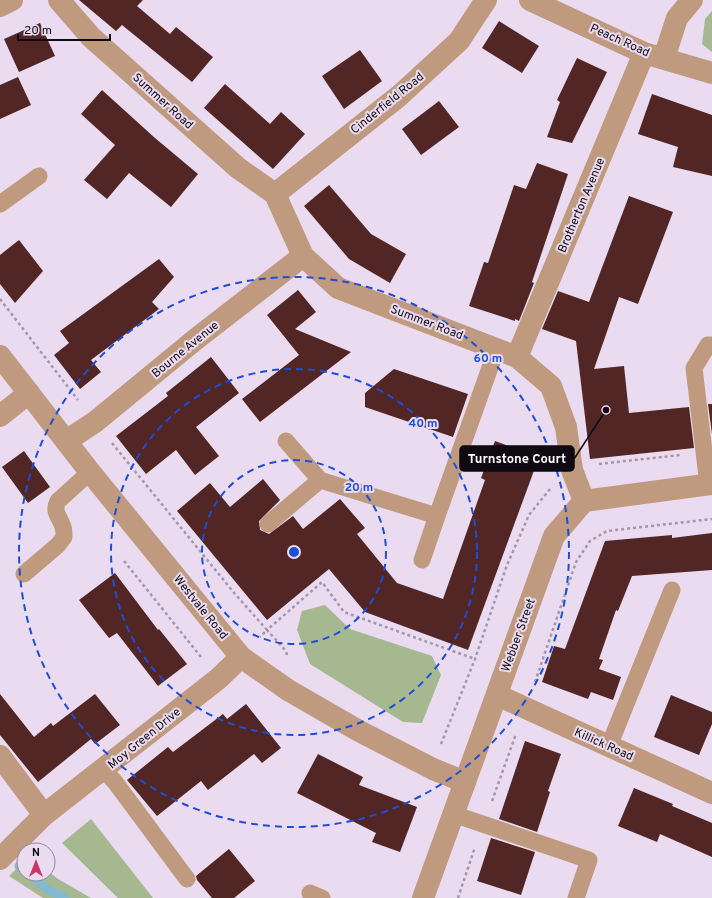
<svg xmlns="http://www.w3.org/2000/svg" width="712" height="898" viewBox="0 0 712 898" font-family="Overpass,sans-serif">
	<rect width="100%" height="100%" fill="#eadbf1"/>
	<path fill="#a6b88f" d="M 712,11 L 712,52 L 702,44 L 705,19 Z
		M 325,605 L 350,629 L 432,656 L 441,675 L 422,723 L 403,722 L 310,664 L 297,630 L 302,611 Z
		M 91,819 L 153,898 L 118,898 L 62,843 Z
		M 24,861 L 24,874 L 48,874 L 48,871 L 58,879 L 91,898 L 43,898 L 9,876 Z"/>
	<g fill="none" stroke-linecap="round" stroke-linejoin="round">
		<path stroke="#82b9d3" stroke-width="9" d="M 19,866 L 24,870
			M 29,874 L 47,889 L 65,898"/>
	</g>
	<path fill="#532626" d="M 79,0 L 143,0 L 137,6 L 170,34 L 176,27 L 213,57 L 192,82 L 122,25 L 116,31 Z
		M 499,21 L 539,46 L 522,73 L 482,48 Z
		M 40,23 L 55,56 L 19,72 L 4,39 Z
		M 360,50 L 382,81 L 344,109 L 322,76 Z
		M 577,58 L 607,72 L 572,143 L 547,137 L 560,102 L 557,100 Z
		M 18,77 L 31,105 L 0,119 L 0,85 Z
		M 225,84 L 270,124 L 281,112 L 305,134 L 273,169 L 204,108 Z
		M 102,90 L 155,138 L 198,174 L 171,207 L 129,173 L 107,199 L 84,180 L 115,145 L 81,114 Z
		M 652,94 L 712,115 L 712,176 L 673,167 L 678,147 L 638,134 Z
		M 439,101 L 459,127 L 421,155 L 402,129 Z
		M 537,163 L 568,174 L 532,282 L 534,283 L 519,321 L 515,319 L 515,321 L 469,306 L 484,262 L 488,263 L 514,185 L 526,189 Z
		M 329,185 L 371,234 L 406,254 L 390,283 L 349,259 L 304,206 Z
		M 629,196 L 673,212 L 638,304 L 619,297 L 594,369 L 624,366 L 629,413 L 689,407 L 694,448 L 590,459 L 576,341 L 542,329 L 558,291 L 589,302 Z
		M 19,240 L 43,271 L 15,303 L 0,284 L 0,255 Z
		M 159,259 L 174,277 L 152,302 L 159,309 L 91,360 L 101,372 L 80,389 L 54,355 L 69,343 L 60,331 Z
		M 298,290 L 316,312 L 295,329 L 351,352 L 260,422 L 242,399 L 299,355 L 267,315 Z
		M 211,357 L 239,393 L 196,427 L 219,456 L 195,475 L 176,450 L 146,474 L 116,436 L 168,396 L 166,393 Z
		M 394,369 L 468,394 L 453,437 L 365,407 L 365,393 Z
		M 708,404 L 712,404 L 712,434 Z
		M 495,441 L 539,457 L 468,650 L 365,612 L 329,569 L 267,620 L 177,511 L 210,483 L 230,507 L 263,479 L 280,500 L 259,521 L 260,530 L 269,534 L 293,516 L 303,529 L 340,499 L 365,528 L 357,534 L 397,583 L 443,599 L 485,480 L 481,478 Z
		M 24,451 L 50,487 L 28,503 L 2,467 Z
		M 712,533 L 712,570 L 632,576 L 618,611 L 616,610 L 599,659 L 603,660 L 599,669 L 621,677 L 613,700 L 591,692 L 588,699 L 542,682 L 554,646 L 565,649 L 605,541 L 672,535 L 672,538 Z
		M 115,573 L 158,630 L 159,629 L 187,664 L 158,686 L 117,633 L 109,638 L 79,600 Z
		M 0,694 L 34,737 L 51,723 L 53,726 L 95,694 L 120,725 L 95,744 L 91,739 L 38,782 L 0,735 Z
		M 671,695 L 712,712 L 712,724 L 699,755 L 654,737 Z
		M 246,704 L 281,748 L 262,763 L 254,754 L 208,790 L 201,781 L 157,816 L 127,780 L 168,747 L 173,752 L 223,714 L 227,719 Z
		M 525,741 L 561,754 L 548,791 L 550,792 L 537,832 L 499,819 Z
		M 318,754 L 363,777 L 359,785 L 417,807 L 400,852 L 372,842 L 376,833 L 297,793 Z
		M 634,788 L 673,804 L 672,806 L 712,823 L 712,857 L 660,834 L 657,842 L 618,826 Z
		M 491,838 L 535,852 L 521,895 L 477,881 Z
		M 229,849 L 255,881 L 234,898 L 212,898 L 197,880 L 196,876 Z"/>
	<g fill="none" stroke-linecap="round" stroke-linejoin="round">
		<path stroke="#a397a8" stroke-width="2.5" stroke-dasharray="3 3" stroke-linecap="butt" d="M 0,299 L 78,400
			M 112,443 L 235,594 L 267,630 L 260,637
			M 599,464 L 680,455
			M 124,561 L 201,657
			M 287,655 L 286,651 L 267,630 L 322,582 L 344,612 L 475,659
			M 535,682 L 576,562 L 590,541 L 607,531 L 712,519
			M 441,744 L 475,659 L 507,565 L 529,515 L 550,489
			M 492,801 L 516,734
			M 458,898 L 475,847"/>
		<path stroke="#bf9a7f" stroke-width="17" d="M 0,204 L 39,176
			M 286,441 L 320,480 L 437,516 L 497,348
			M 708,485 L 694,368 L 708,345 L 712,345
			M 268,524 L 320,480
			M 422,560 L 437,516
			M 24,574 L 58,545 L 64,537 C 64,534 64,530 63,527 C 60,517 52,512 58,501 L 90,472
			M 609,746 L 672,590
			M 104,770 L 115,782 L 187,879
			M 453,814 L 589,860 L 576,898
			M 310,893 L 322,898"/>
		<path stroke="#bf9a7f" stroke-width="22" d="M 59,0 L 91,37 L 238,168 L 275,194
			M 530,0 L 644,53 L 712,73
			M 0,6 L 12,0
			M 664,58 L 677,18 L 692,0
			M 275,194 L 303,256 L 338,288 L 517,357 L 551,386 L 566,427 L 572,470 L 584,501
			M 275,194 L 399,96 L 459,41 L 486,0
			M 517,357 L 644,53
			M 0,416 L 29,393
			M 66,441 L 95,422 L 196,339 L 303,256
			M 497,695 L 712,793
			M 0,756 L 44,815
			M 0,859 L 44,815 L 218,679 L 241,657
			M 423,898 L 554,536 L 584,501 L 712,484"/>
		<path stroke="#bf9a7f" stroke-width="22" d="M 0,356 L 90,472 L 241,657 L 288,690 L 359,731 L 433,769 L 465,782"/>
	</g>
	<g fill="none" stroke="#1d4ed8" stroke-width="2" stroke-dasharray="7 5">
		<circle cx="294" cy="552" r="92"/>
		<circle cx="294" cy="552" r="183"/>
		<circle cx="294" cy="552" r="275"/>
	</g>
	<g text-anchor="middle" stroke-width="4" stroke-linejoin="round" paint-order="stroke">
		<g font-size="12" fill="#0f0a11" stroke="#eadbf1">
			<text transform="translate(620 40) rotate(24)" y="4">Peach Road</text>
			<text transform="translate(163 101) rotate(42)" y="4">Summer Road</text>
			<text transform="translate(387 103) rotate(-39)" y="4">Cinderfield Road</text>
			<text transform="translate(581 205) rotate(-67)" y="4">Brotherton Avenue</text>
			<text transform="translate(427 322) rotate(21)" y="4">Summer Road</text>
			<text transform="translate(185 349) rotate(-39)" y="4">Bourne Avenue</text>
			<text transform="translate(201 607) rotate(51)" y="4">Westvale Road</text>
			<text transform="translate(518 635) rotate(-70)" y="4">Webber Street</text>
			<text transform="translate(144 738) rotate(-39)" y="4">Moy Green Drive</text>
			<text transform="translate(604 744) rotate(24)" y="4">Killick Road</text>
		</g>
	</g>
	<circle cx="294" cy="552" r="6" fill="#1d4ed8" stroke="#eadbf1" stroke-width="2"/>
	<g font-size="12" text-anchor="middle" font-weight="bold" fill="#1d4ed8" stroke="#eadbf1" stroke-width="4" stroke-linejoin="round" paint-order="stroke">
		<text x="488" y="362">60 m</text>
		<text x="423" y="427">40 m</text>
		<text x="359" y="491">20 m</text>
	</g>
	<path fill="none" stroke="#0f0a11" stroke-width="1.5" d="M606 410L574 459"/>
	<circle fill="#0f0a11" stroke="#eadbf1" stroke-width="1.5" cx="606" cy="410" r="4"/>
	<rect fill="#0f0a11" stroke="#0f0a11" stroke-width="1.5" x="460" y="446" width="114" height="25" rx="4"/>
	<g font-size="13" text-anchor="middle" font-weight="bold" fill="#fff">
		<text x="517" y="463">Turnstone Court</text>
	</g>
	<g transform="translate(36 862)"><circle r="19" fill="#eadbf1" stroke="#928797"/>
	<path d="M0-3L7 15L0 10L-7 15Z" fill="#c83a65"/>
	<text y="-6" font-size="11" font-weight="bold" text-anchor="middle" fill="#0f0a11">N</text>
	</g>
	<path d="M18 34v6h92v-6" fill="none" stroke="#0f0a11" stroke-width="2"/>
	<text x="24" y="34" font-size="12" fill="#0f0a11" stroke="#eadbf1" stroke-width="3" paint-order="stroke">20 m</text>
</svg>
